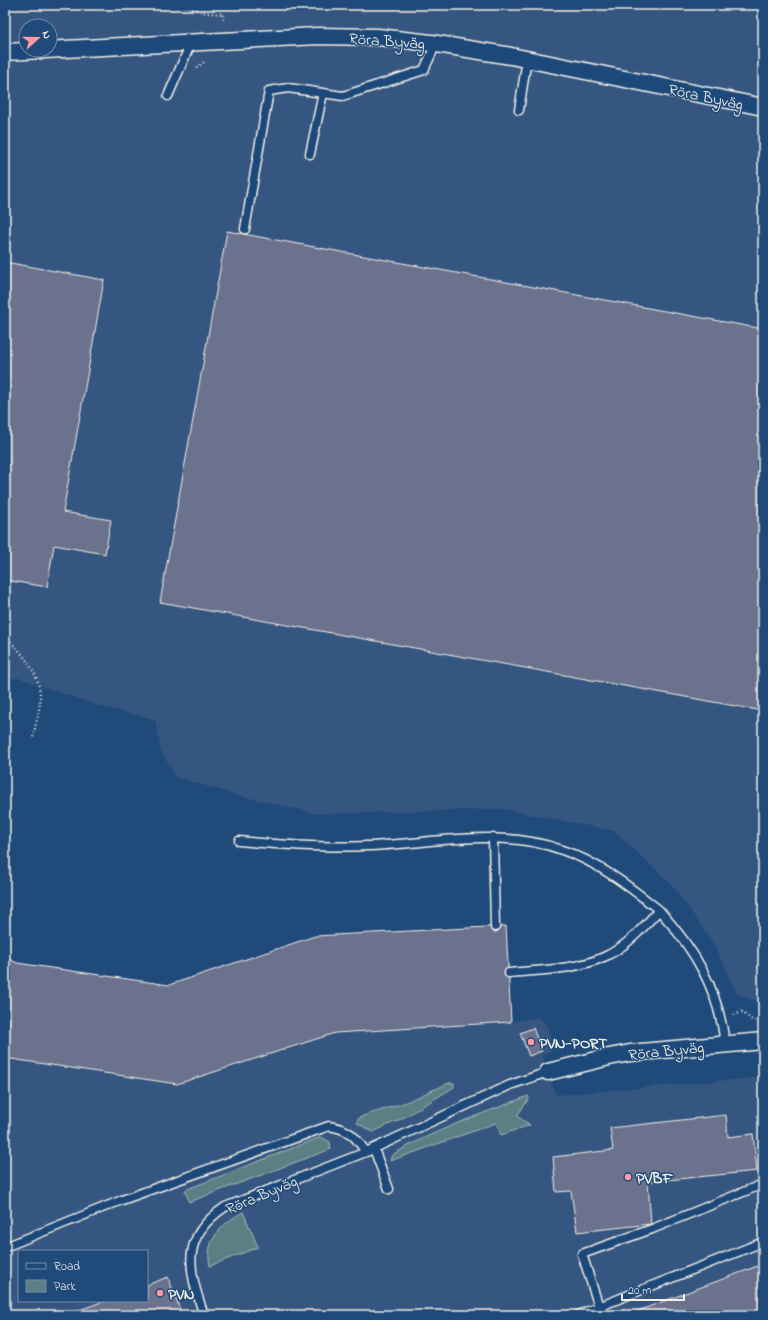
<svg xmlns="http://www.w3.org/2000/svg" width="768" height="1320" viewBox="0 0 768 1320" font-family="'Indie Flower',sans-serif">
	<rect width="100%" height="100%" fill="#1f4a7a"/>
	<filter id="ink" filterUnits="userSpaceOnUse"><feTurbulence type="fractalNoise" baseFrequency=".025" numOctaves="2"/><feDisplacementMap in="SourceGraphic" scale="8" xChannelSelector="R" yChannelSelector="G"/><feConvolveMatrix kernelMatrix="1 2 1 2 8 2 1 2 1" color-interpolation-filters="sRGB"/></filter>
	<g filter="url(#ink)">
		<path fill="#365680" fill-rule="evenodd" d="M 5,5 L 763,5 L 763,1003 L 737,994 L 714,944 L 672,885 L 614,831 L 503,809 L 317,814 L 236,795 L 176,777 L 161,751 L 155,719 L 102,707 L 19,678 L 5,677 ZM 26,26 L 50,26 L 50,50 L 26,50 Z
			M 538,1017 L 546,1024 L 553,1050 L 542,1055 L 556,1095 L 763,1077 L 763,1315 L 5,1315 L 5,1058 L 177,1084 L 335,1033 L 511,1022 ZM 19,1251 L 147,1251 L 147,1301 L 19,1301 Z"/>
		<path fill="#5b7f84" stroke="#a8b8b6" d="M 449,1083 L 454,1083 L 454,1087 L 403,1118 L 373,1132 L 357,1123 L 358,1119 L 363,1116 L 404,1103 Z
			M 528,1096 L 529,1098 L 517,1116 L 530,1125 L 501,1135 L 496,1123 L 390,1161 L 392,1155 C 434,1130 482,1114 528,1096 Z
			M 321,1137 L 330,1142 L 331,1149 L 189,1202 L 185,1190 Z
			M 243,1212 L 258,1247 L 210,1266 C 204,1240 223,1223 243,1212 Z"/>
		<path fill="#6b728e" stroke="#f4f1e8" d="M 227,231 L 763,329 L 763,711 L 160,602 Z
			M 5,262 L 104,280 L 63,512 L 111,520 L 105,554 L 54,545 L 47,587 L 5,580 Z
			M 506,926 L 511,1022 L 335,1033 L 177,1084 L 5,1058 L 5,957 L 17,963 L 169,985 L 315,936 Z
			M 533,1028 L 542,1051 L 529,1056 L 520,1033 Z
			M 726,1115 L 728,1137 L 753,1134 L 757,1171 L 648,1182 L 651,1224 L 577,1232 L 571,1191 L 556,1192 L 553,1157 L 613,1150 L 610,1128 Z
			M 763,1264 L 763,1315 L 627,1315 Z
			M 168,1277 L 182,1315 L 66,1315 L 104,1301 L 147,1301 L 147,1285 Z"/>
		<g fill="none" stroke-linecap="round" stroke-linejoin="round">
			<defs>
				<path id="lane" d="M 168,96 L 191,43
					M 519,110 L 527,59
					M 310,154 L 323,93
					M 245,229 L 269,91 L 288,88 L 343,96 L 424,70 L 436,44
					M 493,837 L 495,927
					M 239,841 C 282,845 323,848 366,846 C 431,844 498,827 562,850 C 598,862 630,887 659,910
					M 509,973 C 540,970 577,970 606,956 C 627,946 643,928 659,910 C 696,951 718,989 725,1043
					M 374,1149 L 389,1189
					M 5,1247 L 122,1200 L 329,1126 C 349,1129 355,1136 366,1152 L 510,1085 L 548,1072
					M 599,1307 L 582,1254 L 652,1229 L 763,1184
					M 204,1315 C 188,1269 180,1237 225,1207 L 366,1152
					M 578,1315 L 763,1242"/>
				<path id="street" d="M 5,52 L 318,36 L 378,37 L 431,43 L 511,56 L 763,107
					M 548,1072 L 609,1057 L 630,1053 L 763,1041"/>
			</defs>
			<use href="#lane" stroke="#f4f1e8" stroke-width="11"/>
			<use href="#street" stroke="#f4f1e8" stroke-width="19"/>
			<path stroke="#f4f1e8" stroke-width="2.5" stroke-dasharray="1 3" stroke-linecap="butt" d="M 181,5 L 207,13 L 223,14 L 223,22
				M 197,68 L 205,61
				M 5,636 C 21,652 38,670 40,694 C 41,708 35,725 33,738
				M 734,1015 L 742,1012 L 752,1020 L 759,1022"/>
			<use href="#lane" stroke="#1f4a7a" stroke-width="8"/>
			<use href="#street" stroke="#1f4a7a" stroke-width="16"/>
		</g>
	</g>
	<g fill="#ff9aa2" stroke="#1f4a7a" stroke-width="1.5">
		<circle cx="531" cy="1042" r="4"/>
		<circle cx="628" cy="1177" r="4"/>
		<circle cx="160" cy="1293" r="4"/>
	</g>
	<g text-anchor="middle" stroke-width="3" stroke-linejoin="round" paint-order="stroke">
		<g font-size="16" fill="#f4f1e8" stroke="#1f4a7a">
			<text transform="translate(387 40) rotate(4)" y="6">Röra Byväg</text>
			<text transform="translate(706 96) rotate(12)" y="6">Röra Byväg</text>
			<text transform="translate(666 1050) rotate(-6)" y="6">Röra Byväg</text>
			<text transform="translate(261 1194) rotate(-23)" y="6">Röra Byväg</text>
		</g>
		<g font-size="16" font-weight="bold" fill="#f4f1e8" stroke="#1f4a7a" text-anchor="start">
			<text x="539" y="1048">PVN-PORT</text>
			<text x="636" y="1183">PVBF</text>
			<text x="168" y="1299">PVN</text>
		</g>
	</g>
	<rect width="768" height="1320" fill="none" stroke="#1f4a7a" stroke-width="20"/>
	<rect x="10" y="10" width="748" height="1300" fill="none" stroke="#f4f1e8" stroke-width="1.5" filter="url(#ink)"/>
	<rect x="18" y="1250" width="130" height="52" fill="#1f4a7a" stroke="#748da6"/>
	<rect x="26" y="1263" width="20" height="6" fill="#1f4a7a" stroke="#748da6"/>
	<text x="54" y="1270" font-size="12" fill="#f4f1e8">Road</text>
	<rect x="26" y="1280" width="20" height="12" fill="#5b7f84" stroke="#748da6"/>
	<text x="54" y="1290" font-size="12" fill="#f4f1e8">Park</text>
	<g transform="translate(38 38) rotate(69)"><circle r="19" fill="#1f4a7a" stroke="#748da6"/>
	<path d="M0-3L7 15L0 10L-7 15Z" fill="#ff9aa2"/>
	<text y="-6" font-size="11" font-weight="bold" text-anchor="middle" fill="#f4f1e8">N</text>
	</g>
	<path d="M622 1294v6h62v-6" fill="none" stroke="#f4f1e8" stroke-width="2"/>
	<text x="628" y="1294" font-size="12" fill="#f4f1e8" stroke="#1f4a7a" stroke-width="3" paint-order="stroke">20 m</text>
</svg>
